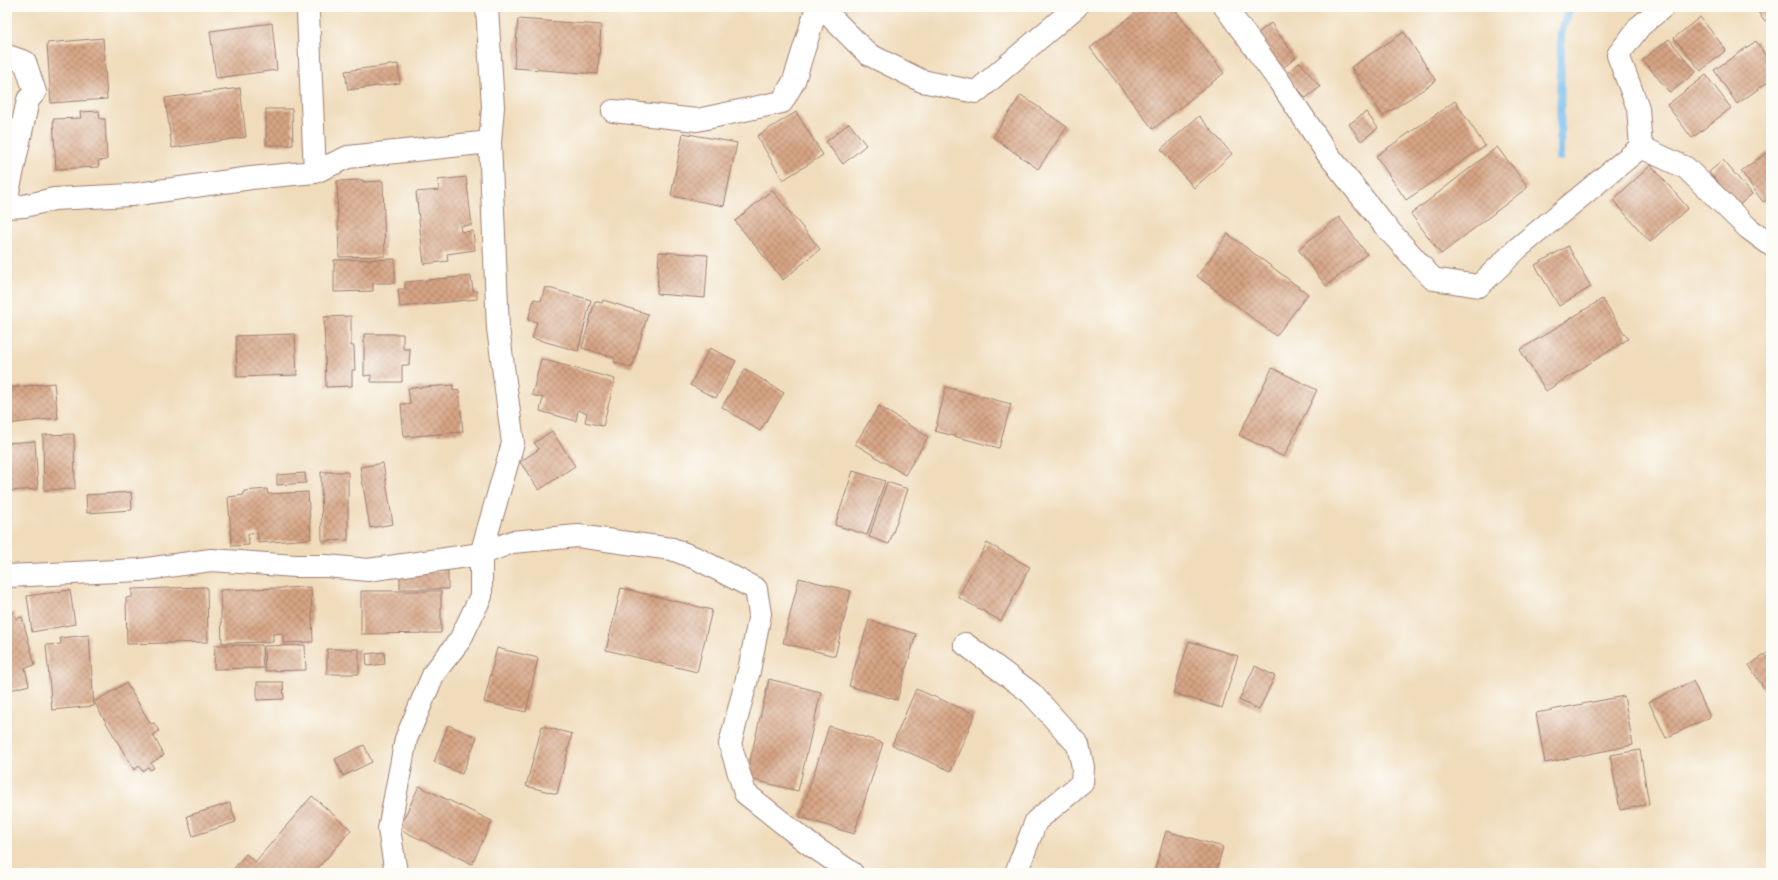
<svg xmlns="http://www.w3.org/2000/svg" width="1778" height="880" viewBox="0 0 1778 880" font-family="Sriracha,sans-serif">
	<defs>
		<pattern id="building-cross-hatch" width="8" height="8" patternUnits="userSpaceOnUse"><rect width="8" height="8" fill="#d6a484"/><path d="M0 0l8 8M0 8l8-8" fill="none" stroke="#b0856c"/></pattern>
	</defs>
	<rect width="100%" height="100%" fill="#fdfcf7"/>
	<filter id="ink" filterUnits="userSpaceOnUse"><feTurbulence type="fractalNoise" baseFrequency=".025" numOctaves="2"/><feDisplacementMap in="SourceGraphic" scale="8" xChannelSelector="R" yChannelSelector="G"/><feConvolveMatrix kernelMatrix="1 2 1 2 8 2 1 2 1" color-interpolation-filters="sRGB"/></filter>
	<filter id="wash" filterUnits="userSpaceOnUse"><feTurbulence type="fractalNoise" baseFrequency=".012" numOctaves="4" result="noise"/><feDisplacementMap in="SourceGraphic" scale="16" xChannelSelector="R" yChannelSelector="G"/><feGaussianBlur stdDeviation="0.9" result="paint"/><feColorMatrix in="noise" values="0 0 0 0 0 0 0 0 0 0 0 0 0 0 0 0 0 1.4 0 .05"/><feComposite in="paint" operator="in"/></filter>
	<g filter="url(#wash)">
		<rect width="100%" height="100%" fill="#f0dcbb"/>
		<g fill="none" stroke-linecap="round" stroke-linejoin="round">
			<path stroke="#74bbec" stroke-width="8" d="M 1560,157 L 1561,34 L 1570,7"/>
		</g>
		<g id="blocks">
			<path fill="url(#building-cross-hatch)" d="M 1143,7 L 1173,7 L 1224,73 L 1153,129 L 1090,48 Z
				M 1755,7 L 1771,7 L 1771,17 L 1764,21 Z
				M 1700,17 L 1726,50 L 1701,71 L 1674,38 Z
				M 518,19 L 601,25 L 598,74 L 514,68 Z
				M 272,23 L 277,70 L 216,78 L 210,31 Z
				M 1271,23 L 1296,58 L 1280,70 L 1255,35 Z
				M 1404,32 L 1436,81 L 1383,116 L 1351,67 Z
				M 103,38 L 107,99 L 51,103 L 47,43 Z
				M 1669,39 L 1696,72 L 1670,93 L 1643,60 Z
				M 1756,41 L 1771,64 L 1771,80 L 1737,104 L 1714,70 Z
				M 1300,62 L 1320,87 L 1306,98 L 1286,74 Z
				M 398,64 L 400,83 L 348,90 L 345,71 Z
				M 7,69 L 11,69 L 10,92 L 7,91 Z
				M 1706,75 L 1731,108 L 1692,138 L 1667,105 Z
				M 240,88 L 246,137 L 172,148 L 165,98 Z
				M 1021,95 L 1067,127 L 1038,169 L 993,137 Z
				M 1455,101 L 1485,146 L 1406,200 L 1376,156 Z
				M 266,109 L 292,109 L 293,145 L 266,145 Z
				M 99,111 L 100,119 L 105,119 L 107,160 L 98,161 L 99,167 L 56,169 L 53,119 L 81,118 L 80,112 Z
				M 796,112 L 823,155 L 783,180 L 757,136 Z
				M 1366,112 L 1378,128 L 1361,141 L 1349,124 Z
				M 1199,116 L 1232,154 L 1194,188 L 1161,149 Z
				M 849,123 L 866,145 L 843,164 L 826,142 Z
				M 683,133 L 737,143 L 724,206 L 671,196 Z
				M 1497,147 L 1528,187 L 1441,254 L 1411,214 Z
				M 1771,150 L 1771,197 L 1763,202 L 1741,171 Z
				M 1723,160 L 1752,194 L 1738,206 L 1709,172 Z
				M 1651,165 L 1688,208 L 1650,242 L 1613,200 Z
				M 466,177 L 472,225 L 460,226 L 461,232 L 473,231 L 475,250 L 447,254 L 448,261 L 424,264 L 416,192 L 439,190 L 438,180 Z
				M 363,180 L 363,182 L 383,181 L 385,256 L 339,257 L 337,181 Z
				M 772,190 L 820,249 L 783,280 L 735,221 Z
				M 1339,217 L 1367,254 L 1326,286 L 1298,249 Z
				M 1228,234 L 1308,294 L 1276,336 L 1197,276 Z
				M 1568,246 L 1591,287 L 1559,306 L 1535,265 Z
				M 659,252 L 708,255 L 705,298 L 657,294 Z
				M 395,259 L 395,283 L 373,283 L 373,291 L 334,292 L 334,260 Z
				M 471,276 L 473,291 L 477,291 L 477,299 L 400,307 L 398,289 L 405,289 L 405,282 Z
				M 545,287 L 591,300 L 578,351 L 532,338 L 537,322 L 528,320 L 534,299 L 541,301 Z
				M 1602,299 L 1628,339 L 1546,391 L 1520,350 Z
				M 603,300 L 648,314 L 632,368 L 614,362 L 615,358 L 582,348 L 595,301 L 602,303 Z
				M 351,316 L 351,346 L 354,346 L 355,370 L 352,370 L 352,386 L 326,387 L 324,317 Z
				M 295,334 L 297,375 L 237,377 L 236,336 Z
				M 364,334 L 403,334 L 403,349 L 410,349 L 409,365 L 402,365 L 402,382 L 371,382 L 371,375 L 364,376 Z
				M 710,348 L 736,361 L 716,398 L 690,385 Z
				M 541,359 L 615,379 L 603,426 L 585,422 L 587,413 L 578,410 L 576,421 L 540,411 L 543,398 L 532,395 Z
				M 1272,368 L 1317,390 L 1284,457 L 1239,435 Z
				M 745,369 L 784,393 L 760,431 L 722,407 Z
				M 54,383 L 58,418 L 7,424 L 7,388 Z
				M 453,385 L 453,391 L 459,390 L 463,432 L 404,437 L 401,404 L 410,404 L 408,388 Z
				M 946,387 L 1011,404 L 999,448 L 935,431 Z
				M 879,406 L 928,437 L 905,475 L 855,444 Z
				M 552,431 L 575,466 L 539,490 L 520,462 L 539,449 L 534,443 Z
				M 74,434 L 75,489 L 44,490 L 43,435 Z
				M 35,441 L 38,489 L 7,491 L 7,443 Z
				M 383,463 L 393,524 L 370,528 L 360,467 Z
				M 853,471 L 885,481 L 867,535 L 835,525 Z
				M 321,472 L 348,472 L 348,540 L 322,541 Z
				M 305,473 L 306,483 L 277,485 L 277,475 Z
				M 887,482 L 908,489 L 889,544 L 869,537 Z
				M 267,489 L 268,494 L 308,492 L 311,539 L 258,543 L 258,533 L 248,534 L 249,545 L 232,546 L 228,497 L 244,495 L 244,491 Z
				M 131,492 L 132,510 L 87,513 L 86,495 Z
				M 987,543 L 1030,567 L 1001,621 L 958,597 Z
				M 400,571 L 448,571 L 448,589 L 400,589 Z
				M 799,578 L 851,591 L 835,656 L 783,643 Z
				M 207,587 L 208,642 L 127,644 L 126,598 L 132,597 L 132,589 Z
				M 311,587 L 313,642 L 283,643 L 283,633 L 273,634 L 273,642 L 222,643 L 220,590 Z
				M 621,588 L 712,610 L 697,672 L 606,650 Z
				M 70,590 L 75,624 L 32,632 L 27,596 Z
				M 361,591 L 441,591 L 441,633 L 361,634 Z
				M 14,612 L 16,619 L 22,617 L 35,665 L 25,668 L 29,685 L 7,691 L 7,614 Z
				M 869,620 L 916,634 L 897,700 L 849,686 Z
				M 89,635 L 94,706 L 52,710 L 46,645 L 61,644 L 60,638 Z
				M 1189,641 L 1238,656 L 1222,708 L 1173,693 Z
				M 215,645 L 262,645 L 263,668 L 214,669 Z
				M 305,645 L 306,670 L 265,671 L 264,646 Z
				M 497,648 L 538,658 L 526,712 L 484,702 Z
				M 327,649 L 359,649 L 359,674 L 327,674 Z
				M 1771,651 L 1771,700 L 1749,665 Z
				M 384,652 L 385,664 L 367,666 L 366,654 Z
				M 1255,666 L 1275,676 L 1259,710 L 1239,700 Z
				M 769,679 L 821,692 L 798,791 L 746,778 Z
				M 1693,681 L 1710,717 L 1666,738 L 1649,702 Z
				M 257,682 L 283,682 L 284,699 L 257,700 Z
				M 126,683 L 151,724 L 154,723 L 159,731 L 153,735 L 164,755 L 151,763 L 154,768 L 150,770 L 148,767 L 142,771 L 139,766 L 134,770 L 94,702 Z
				M 916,689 L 975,714 L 951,771 L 892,745 Z
				M 1624,696 L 1633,745 L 1545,763 L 1536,713 Z
				M 448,725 L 477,737 L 462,774 L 434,762 Z
				M 542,726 L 572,734 L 557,794 L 526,786 Z
				M 829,726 L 883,743 L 854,834 L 800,817 Z
				M 364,745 L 372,762 L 343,776 L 335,759 Z
				M 1640,750 L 1649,804 L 1620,810 L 1610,755 Z
				M 419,786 L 492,821 L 472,864 L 399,829 Z
				M 312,796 L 351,830 L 314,873 L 230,873 L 246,854 L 255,862 Z
				M 230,803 L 236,822 L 193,836 L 187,816 Z
				M 1166,831 L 1223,847 L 1216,873 L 1154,873 Z"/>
		</g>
	</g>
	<g filter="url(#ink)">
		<use href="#blocks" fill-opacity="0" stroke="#9d7e73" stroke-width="1"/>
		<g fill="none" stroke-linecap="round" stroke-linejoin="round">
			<defs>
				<path id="minor" d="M 821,7 L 868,54 L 922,81 L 976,92 L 1076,7
					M 1225,7 L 1279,81 L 1327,153 L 1384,225 L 1433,279 L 1479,286 L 1518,248 L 1641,147 L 1686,168 L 1748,228 L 1771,245
					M 308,13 L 315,172
					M 7,56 L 25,62 L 35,92 L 28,100 L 7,197
					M 613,111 L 697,120 L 782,102 L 794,81 L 817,7
					M 1641,147 L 1638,108 L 1618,55 L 1640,26 L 1663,7
					M 7,207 L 24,206 L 54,199 L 131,195 L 251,178 L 315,172 L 348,157 L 490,142
					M 7,576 L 140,570 L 211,560 L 295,566 L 327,566 L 368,570 L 481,554 L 513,443 L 498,328 L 490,142 L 493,107 L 487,7
					M 965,644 L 1031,693 L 1078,745 L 1083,767 L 1082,783 L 1036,821 L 1016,873
					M 396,873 L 389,829 L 406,739 L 434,673 L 460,640 L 481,596 L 481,554 L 512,542 L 578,536 L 620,542 L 672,549 L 698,559 L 756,589 L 760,614 L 749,671 L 730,744 L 745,793 L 808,843 L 852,873"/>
			</defs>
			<use href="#minor" stroke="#9d7e73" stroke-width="24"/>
			<use href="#minor" stroke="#fff" stroke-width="22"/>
		</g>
	</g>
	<rect width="1778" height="880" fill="none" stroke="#fdfcf7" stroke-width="24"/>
</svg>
